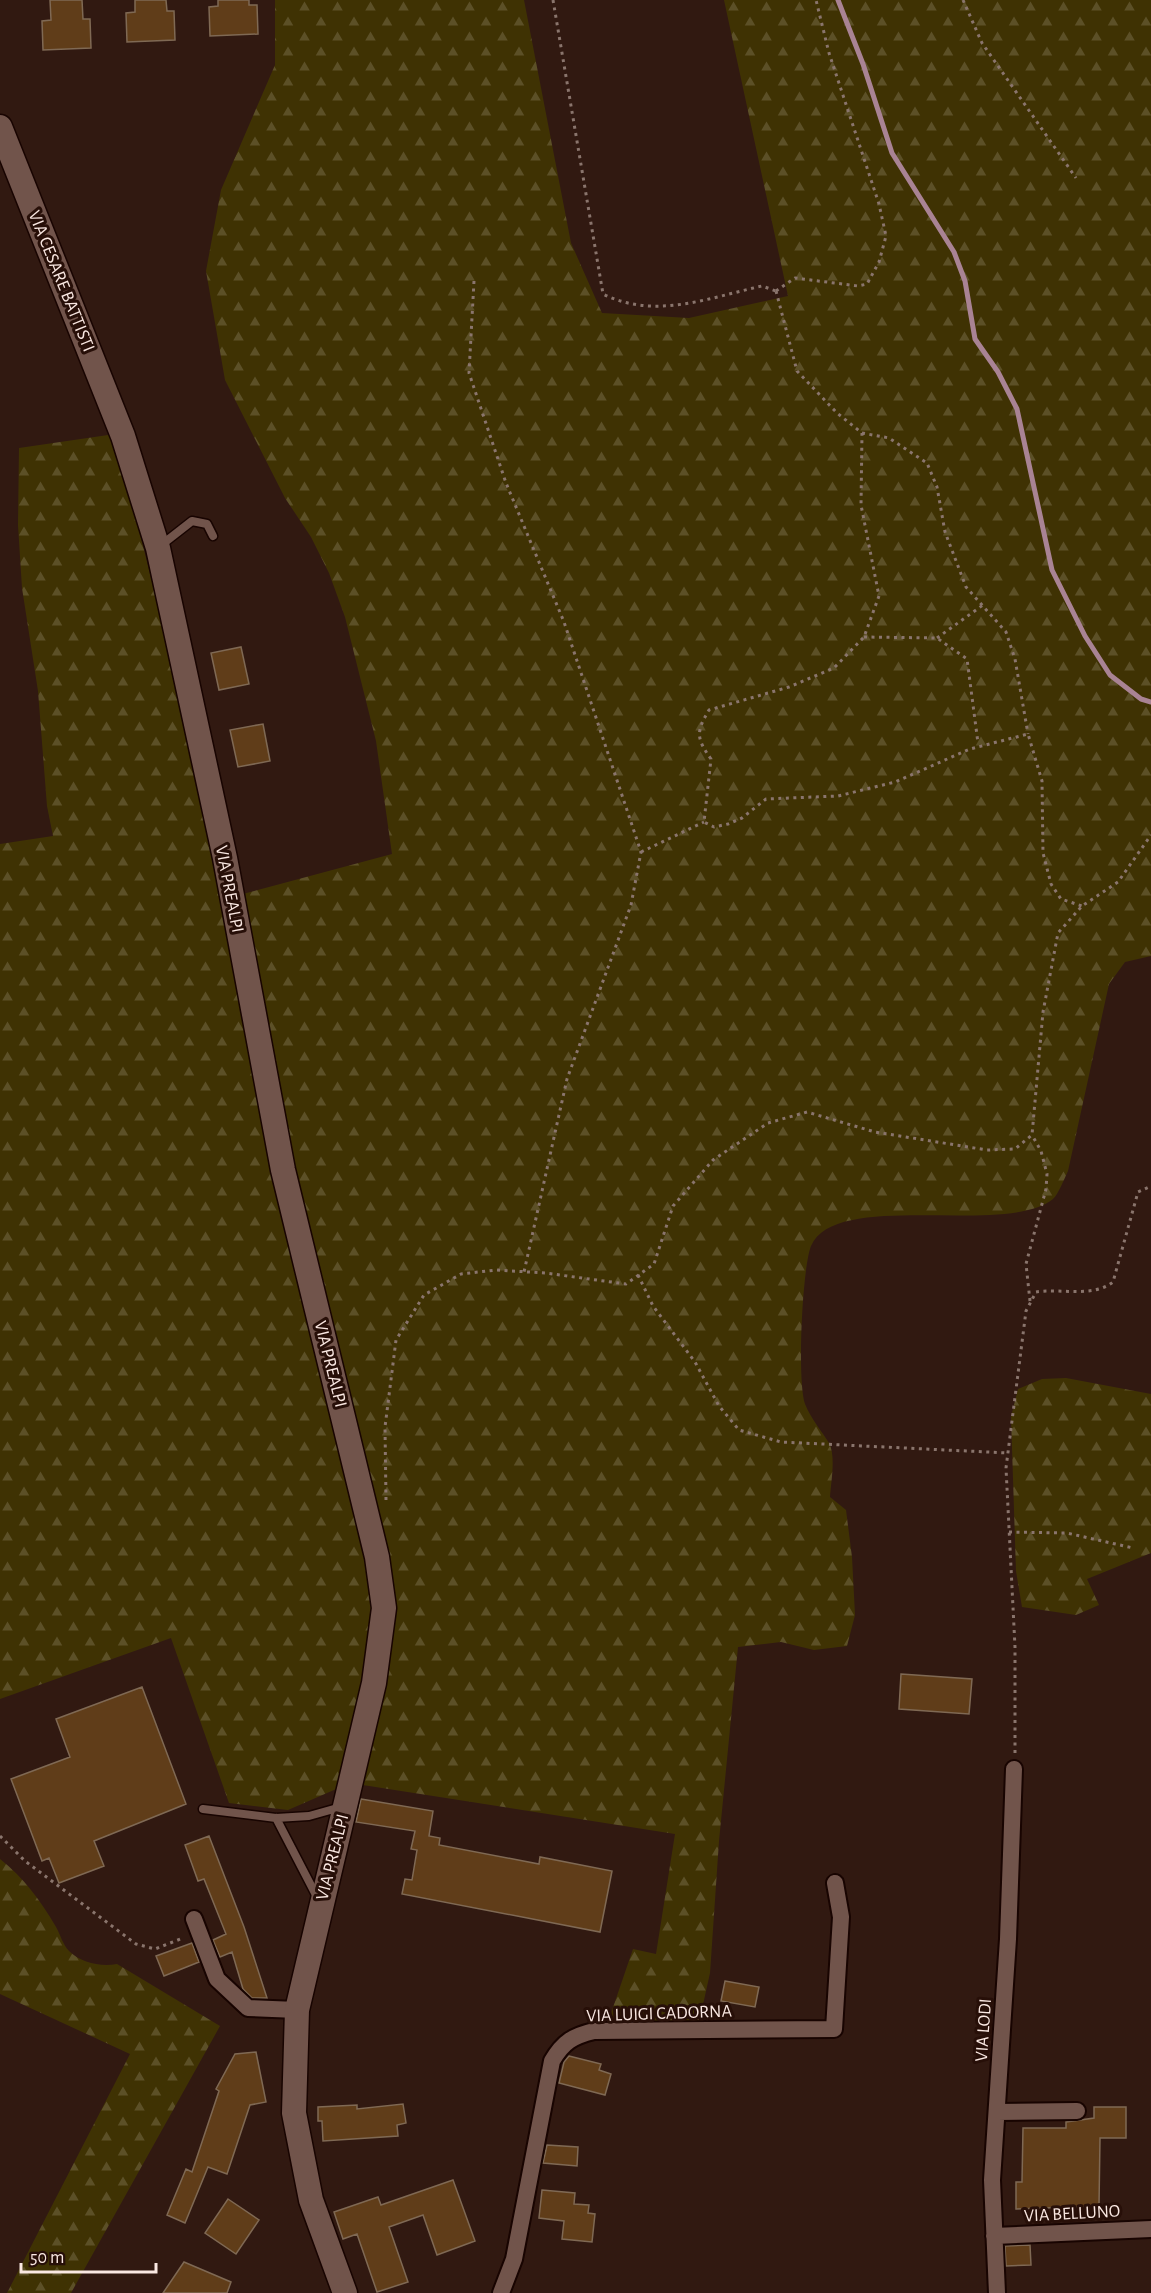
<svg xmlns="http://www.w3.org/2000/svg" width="1151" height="2293" viewBox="0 0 1151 2293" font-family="'Alegreya Sans',sans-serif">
	<defs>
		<pattern id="forest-firs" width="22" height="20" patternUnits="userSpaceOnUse" patternTransform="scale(1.5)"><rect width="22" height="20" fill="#3f3203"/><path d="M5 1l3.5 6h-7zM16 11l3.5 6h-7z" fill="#5c5027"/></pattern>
	</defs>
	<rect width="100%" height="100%" fill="#311911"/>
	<path fill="url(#forest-firs)" d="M 275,0 L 524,0 L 571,243 L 602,313 L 689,318 L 788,296 L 724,0 L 1151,0 L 1151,956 L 1125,962 L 1109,984 L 1068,1171 C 1064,1179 1059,1193 1053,1199 C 1006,1237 836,1189 811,1246 C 802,1269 797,1382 805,1404 C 811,1419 821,1430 829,1443 C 836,1456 831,1482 830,1497 L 846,1510 L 852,1557 L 855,1615 L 847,1646 L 814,1650 L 781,1642 L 738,1647 L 719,1841 L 710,1973 L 698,2027 L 607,2025 L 633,1949 L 656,1954 L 675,1834 L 350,1783 L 288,1810 L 229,1803 L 171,1638 L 0,1699 L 0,844 L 53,836 L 47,806 L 38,691 L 22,588 L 18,525 L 19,448 L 115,434 L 172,662 L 239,895 L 392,854 L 376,741 L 345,617 L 329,573 L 311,537 L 285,498 L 225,380 L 206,271 L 221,190 L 275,65 Z
		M 1066,1378 L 1151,1394 L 1151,1553 L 1087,1579 L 1099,1605 L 1076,1615 L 1022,1607 L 1016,1571 L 1011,1417 L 1018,1389 L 1042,1379 Z
		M 0,1859 C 23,1877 41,1901 56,1927 C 60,1934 63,1945 69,1951 C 81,1963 101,1967 117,1964 L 220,2026 L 71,2293 L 7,2293 L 130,2054 L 0,1994 Z"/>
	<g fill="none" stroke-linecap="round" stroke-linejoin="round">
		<path stroke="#a98394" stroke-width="5" d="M 838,0 L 863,64 L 892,153 L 954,252 L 965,281 L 975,339 L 998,372 L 1017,409 L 1052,570 L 1085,636 L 1110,675 L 1141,699 L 1151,702"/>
	</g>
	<path fill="#603d19" stroke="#7f6954" stroke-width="1.5" d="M 50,0 L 82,0 L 83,19 L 90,19 L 91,48 L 43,50 L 42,21 L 51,20 Z
		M 135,0 L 166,0 L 167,11 L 174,11 L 175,40 L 127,42 L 126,13 L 135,12 Z
		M 218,0 L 249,0 L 249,5 L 257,5 L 258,34 L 210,36 L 209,7 L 218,6 Z
		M 241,647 L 249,684 L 219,690 L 211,653 Z
		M 263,724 L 270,761 L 238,767 L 230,730 Z
		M 901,1674 L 972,1679 L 969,1714 L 899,1709 Z
		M 142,1687 L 186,1804 L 94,1841 L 104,1866 L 59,1883 L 49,1858 L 42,1861 L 11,1779 L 70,1757 L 56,1719 Z
		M 361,1799 L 433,1811 L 429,1836 L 440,1838 L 439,1845 L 539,1864 L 540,1857 L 612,1871 L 600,1932 L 402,1894 L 405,1879 L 412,1880 L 417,1850 L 411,1849 L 415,1831 L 356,1822 Z
		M 209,1836 L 244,1927 L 267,1998 L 252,1998 L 243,1989 L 232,1952 L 220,1957 L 213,1940 L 226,1934 L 204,1879 L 198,1881 L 185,1845 Z
		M 192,1943 L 199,1962 L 164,1976 L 156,1956 Z
		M 725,1981 L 759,1987 L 755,2007 L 721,2001 Z
		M 256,2052 L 266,2102 L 250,2105 L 227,2174 L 208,2167 L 185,2223 L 167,2215 L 186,2169 L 192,2172 L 219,2091 L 216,2089 L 235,2054 Z
		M 569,2056 L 601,2064 L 599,2070 L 611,2074 L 605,2095 L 559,2083 L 564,2062 Z
		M 403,2104 L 406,2123 L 397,2125 L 398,2136 L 323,2141 L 322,2121 L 318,2121 L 318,2107 L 357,2105 L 357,2109 Z
		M 1094,2107 L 1126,2107 L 1126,2138 L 1100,2138 L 1099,2206 L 1016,2209 L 1016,2182 L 1022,2182 L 1023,2128 L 1066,2128 L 1066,2122 L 1094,2118 Z
		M 547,2145 L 578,2147 L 577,2166 L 543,2163 Z
		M 453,2180 L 475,2241 L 437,2255 L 423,2215 L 389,2227 L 408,2282 L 377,2292 L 357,2234 L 343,2239 L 334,2212 L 378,2197 L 381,2205 Z
		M 542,2190 L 575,2193 L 574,2204 L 589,2205 L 588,2213 L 595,2214 L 592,2242 L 562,2239 L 564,2221 L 539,2218 Z
		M 228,2199 L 259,2220 L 236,2254 L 205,2233 Z
		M 1030,2245 L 1031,2265 L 1006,2266 L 1005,2246 Z
		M 184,2262 L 231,2282 L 227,2293 L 163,2293 Z"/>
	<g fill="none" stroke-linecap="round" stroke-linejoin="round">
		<defs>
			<path id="lane" d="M 160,546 L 192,521 L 207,524 L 213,536
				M 203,1809 L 276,1818 L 309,1816 L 341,1807
				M 276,1818 L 317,1897"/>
			<path id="street" d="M 194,1919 L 217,1979 L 248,2008 L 297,2010
				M 997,2112 L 1077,2111
				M 994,2236 L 1151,2229
				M 501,2293 L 514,2259 L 552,2061 C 563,2042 573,2036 594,2031 L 834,2029 L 841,1917 L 835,1883
				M 997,2293 L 992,2180 L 1008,1939 L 1014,1769"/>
			<path id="secondary" d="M 0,127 L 123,436 L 158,548 L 225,858 L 283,1170 L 377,1557 L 384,1608 L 374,1683 L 297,2010 L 294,2113 L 311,2200 L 345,2293"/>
		</defs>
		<use href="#lane" stroke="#180401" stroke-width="11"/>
		<use href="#street" stroke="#180401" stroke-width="20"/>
		<use href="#secondary" stroke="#180401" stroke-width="27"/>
		<path stroke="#8a756d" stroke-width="3" stroke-dasharray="3 4.5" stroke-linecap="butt" d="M 553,0 L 603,294 C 655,320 708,298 762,286 L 776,291
			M 963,0 L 982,43 L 1076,178
			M 474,281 L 469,373 L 506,483 L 564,622 L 641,852 L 631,905 L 567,1079 L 524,1272
			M 776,291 L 797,371 L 837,413 L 862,433 L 861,505 L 879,596 L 864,637 L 834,668 L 789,687 L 709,710 C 696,732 696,738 711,759 L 704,822 L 714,827 L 728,824 L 742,818 L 766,799 L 838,796 L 895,782 L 970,749 L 1028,734 L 1042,781 L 1043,853 L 1051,884 L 1061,899 L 1082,906
			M 776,291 L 795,278 L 858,286 L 867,284 L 879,262 L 886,236 L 879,204 L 829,53 L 816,0
			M 862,433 L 889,438 L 927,463 L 937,487 L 945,532 L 966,587 L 1006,632 L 1015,659 L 1028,734
			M 864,637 L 937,638 L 967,659 L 978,743
			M 937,638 L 983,605
			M 641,852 L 704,822
			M 638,1275 L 653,1306 L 695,1362 L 719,1406 L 739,1430 L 781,1442 L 1008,1453
			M 1030,1301 L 1026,1264 L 1046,1189 L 1047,1174 L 1041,1151 L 1032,1135
			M 386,1500 L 385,1427 L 396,1340 L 424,1295 L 461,1274 L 496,1270 L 545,1273 L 626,1284 L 654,1264 L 673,1206 L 713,1160 L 768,1123 L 807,1112 L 875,1132 L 987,1150 L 1015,1149 L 1032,1135 L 1043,1012 L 1058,933 L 1082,906 L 1118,882 L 1151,835
			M 1009,1532 L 1067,1533 L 1133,1548
			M 1015,1753 L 1015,1647 L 1006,1468 L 1026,1311 L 1036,1292 C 1060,1288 1093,1298 1113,1282 L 1138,1192 L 1151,1186
			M 0,1836 L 25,1861 L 136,1944 L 155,1949 L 183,1938"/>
		<use href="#lane" stroke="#71544b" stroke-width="8"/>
		<use href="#street" stroke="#71544b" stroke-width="16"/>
		<use href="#secondary" stroke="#71544b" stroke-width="24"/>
	</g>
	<g text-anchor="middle" stroke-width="6" stroke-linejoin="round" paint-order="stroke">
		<g font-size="18" fill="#fae8e2" stroke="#270f08">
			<text transform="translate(62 281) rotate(68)" y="6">VIA CESARE BATTISTI</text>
			<text transform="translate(230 889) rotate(79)" y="6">VIA PREALPI</text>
			<text transform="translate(331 1364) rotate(76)" y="6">VIA PREALPI</text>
			<text transform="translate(332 1857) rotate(-76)" y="6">VIA PREALPI</text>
			<text transform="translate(659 2013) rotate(-2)" y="6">VIA LUIGI CADORNA</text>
			<text transform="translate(983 2030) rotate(-86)" y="6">VIA LODI</text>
			<text transform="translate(1072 2213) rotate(-3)" y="6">VIA BELLUNO</text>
		</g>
	</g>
	<path d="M21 2263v9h135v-9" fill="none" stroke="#fae8e2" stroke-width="3"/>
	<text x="30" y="2263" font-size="18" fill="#fae8e2" stroke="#270f08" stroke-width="4.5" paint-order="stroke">50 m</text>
</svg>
